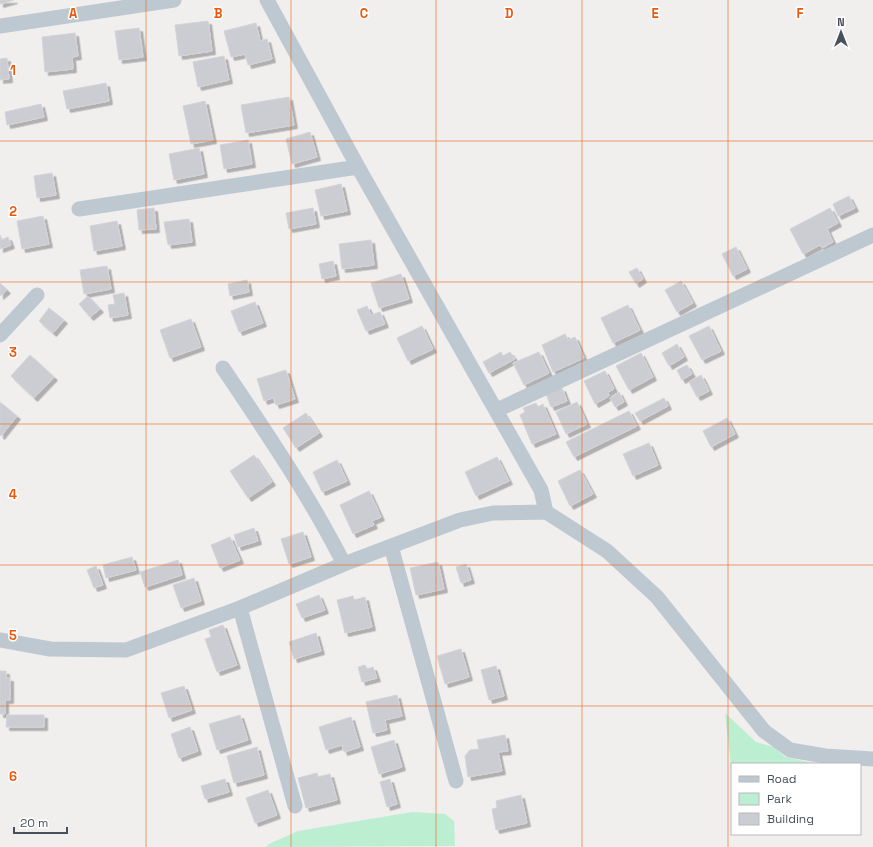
<svg xmlns="http://www.w3.org/2000/svg" width="873" height="847" viewBox="0 0 873 847" font-family="'Space Grotesk',sans-serif">
	<defs>
		<filter id="shadow"><feDropShadow dx="3.5" dy="3.5" stdDeviation="0" flood-color="#0004"/></filter>
	</defs>
	<rect width="100%" height="100%" fill="#f1eeee"/>
	<path fill="#bcefd1" d="M 725,713 L 756,742 L 774,747 L 785,757 L 817,764 L 732,764 L 732,774 Z
		M 412,812 L 445,814 L 454,821 L 455,846 L 266,847 L 269,844 L 298,831 Z"/>
	<path fill="#cbcdd3" stroke="#d2d4da" filter="url(#shadow)" d="M 0,0 L 14,0 L 0,4 Z
		M 208,21 L 212,51 L 179,56 L 175,25 Z
		M 256,23 L 260,41 L 267,39 L 272,59 L 248,65 L 245,54 L 231,57 L 224,31 Z
		M 139,28 L 143,57 L 119,60 L 115,31 Z
		M 75,33 L 78,56 L 72,57 L 73,69 L 45,72 L 42,37 Z
		M 224,56 L 229,80 L 198,87 L 193,62 Z
		M 7,58 L 9,79 L 0,80 L 0,59 Z
		M 106,83 L 109,101 L 67,109 L 63,91 Z
		M 289,97 L 294,125 L 246,133 L 241,105 Z
		M 205,101 L 213,140 L 191,144 L 183,106 Z
		M 41,104 L 44,117 L 7,125 L 5,112 Z
		M 310,132 L 317,157 L 292,164 L 286,139 Z
		M 248,140 L 252,164 L 224,169 L 220,145 Z
		M 199,148 L 204,174 L 174,180 L 169,154 Z
		M 52,173 L 56,195 L 37,198 L 34,176 Z
		M 341,184 L 347,211 L 321,216 L 315,190 Z
		M 849,196 L 855,208 L 838,216 L 833,204 Z
		M 154,208 L 156,229 L 139,230 L 137,210 Z
		M 313,208 L 316,224 L 289,229 L 286,213 Z
		M 830,208 L 838,223 L 827,229 L 833,242 L 822,248 L 820,245 L 803,254 L 790,229 Z
		M 43,216 L 49,244 L 22,249 L 17,221 Z
		M 189,219 L 192,242 L 168,245 L 164,222 Z
		M 117,221 L 122,246 L 94,251 L 90,226 Z
		M 0,235 L 2,240 L 8,237 L 11,245 L 0,249 Z
		M 371,240 L 374,265 L 342,269 L 339,244 Z
		M 736,247 L 747,269 L 733,276 L 722,254 Z
		M 333,261 L 336,276 L 322,279 L 319,264 Z
		M 107,266 L 111,289 L 84,294 L 80,270 Z
		M 637,268 L 643,279 L 636,284 L 629,272 Z
		M 401,274 L 409,299 L 379,308 L 371,283 Z
		M 247,280 L 249,292 L 230,296 L 228,284 Z
		M 681,281 L 693,303 L 677,312 L 665,290 Z
		M 0,283 L 7,290 L 0,296 Z
		M 124,293 L 128,315 L 110,318 L 108,305 L 115,304 L 113,295 Z
		M 88,296 L 100,309 L 90,317 L 79,304 Z
		M 255,302 L 263,323 L 239,332 L 231,311 Z
		M 628,305 L 640,330 L 613,343 L 601,318 Z
		M 367,306 L 371,315 L 380,312 L 385,324 L 366,331 L 357,310 Z
		M 49,308 L 64,320 L 53,333 L 39,321 Z
		M 191,319 L 201,347 L 170,358 L 160,330 Z
		M 422,326 L 433,349 L 408,361 L 397,338 Z
		M 709,326 L 721,351 L 702,360 L 689,336 Z
		M 565,334 L 568,340 L 575,337 L 584,358 L 553,372 L 542,345 Z
		M 677,344 L 684,357 L 669,366 L 662,353 Z
		M 501,352 L 503,356 L 510,352 L 515,359 L 489,373 L 483,362 Z
		M 539,352 L 549,373 L 524,385 L 513,363 Z
		M 641,353 L 653,377 L 629,390 L 616,366 Z
		M 30,355 L 54,377 L 34,398 L 11,376 Z
		M 687,365 L 692,374 L 682,380 L 677,370 Z
		M 286,370 L 295,399 L 276,405 L 273,398 L 264,401 L 257,379 Z
		M 605,371 L 614,389 L 608,392 L 609,396 L 595,404 L 584,381 Z
		M 701,375 L 709,391 L 697,397 L 689,382 Z
		M 562,388 L 567,401 L 551,407 L 546,394 Z
		M 619,392 L 624,402 L 615,407 L 610,398 Z
		M 664,398 L 668,406 L 640,421 L 635,413 Z
		M 0,402 L 17,416 L 1,436 L 0,435 Z
		M 577,402 L 587,424 L 566,434 L 556,412 Z
		M 536,403 L 538,407 L 543,404 L 556,434 L 532,444 L 520,415 L 525,412 L 523,408 Z
		M 629,411 L 637,426 L 574,457 L 566,442 Z
		M 306,413 L 319,433 L 296,448 L 283,428 Z
		M 727,418 L 735,434 L 711,447 L 703,431 Z
		M 649,443 L 658,465 L 633,476 L 623,454 Z
		M 254,455 L 272,482 L 248,498 L 230,471 Z
		M 497,457 L 509,481 L 476,496 L 465,472 Z
		M 337,460 L 347,481 L 322,492 L 313,472 Z
		M 580,470 L 593,494 L 570,506 L 558,481 Z
		M 369,491 L 381,517 L 372,521 L 374,525 L 353,534 L 340,505 Z
		M 254,528 L 258,541 L 238,547 L 234,535 Z
		M 303,532 L 311,557 L 289,564 L 281,539 Z
		M 230,537 L 240,560 L 220,568 L 211,545 Z
		M 132,557 L 136,570 L 106,578 L 103,565 Z
		M 178,560 L 182,575 L 145,587 L 140,572 Z
		M 438,562 L 444,589 L 416,595 L 410,568 Z
		M 466,564 L 471,580 L 461,583 L 456,567 Z
		M 96,566 L 103,585 L 94,588 L 87,570 Z
		M 194,578 L 201,601 L 181,608 L 173,585 Z
		M 319,595 L 325,610 L 302,618 L 296,604 Z
		M 353,596 L 354,600 L 365,597 L 372,627 L 345,633 L 337,600 Z
		M 223,625 L 237,665 L 217,672 L 205,639 L 211,637 L 209,630 Z
		M 316,633 L 321,651 L 294,659 L 289,642 Z
		M 461,649 L 469,677 L 445,684 L 437,656 Z
		M 365,665 L 367,669 L 373,667 L 377,678 L 362,682 L 358,667 Z
		M 496,666 L 504,696 L 489,700 L 481,670 Z
		M 0,671 L 6,671 L 6,678 L 10,678 L 10,700 L 5,700 L 5,714 L 0,714 Z
		M 184,686 L 192,710 L 169,718 L 161,693 Z
		M 397,695 L 402,716 L 385,720 L 387,730 L 373,733 L 366,702 Z
		M 7,715 L 44,715 L 44,727 L 6,727 Z
		M 240,715 L 248,740 L 217,750 L 209,724 Z
		M 351,717 L 360,747 L 344,752 L 342,745 L 326,750 L 319,727 Z
		M 190,727 L 198,751 L 179,758 L 171,734 Z
		M 505,735 L 508,751 L 498,752 L 502,771 L 468,777 L 465,756 L 470,750 L 479,749 L 477,740 Z
		M 394,740 L 402,767 L 379,774 L 371,747 Z
		M 257,747 L 264,775 L 234,783 L 227,756 Z
		M 317,773 L 318,777 L 330,774 L 337,800 L 306,808 L 298,778 Z
		M 225,779 L 229,792 L 205,799 L 201,786 Z
		M 390,779 L 397,804 L 387,807 L 380,782 Z
		M 268,790 L 277,815 L 255,823 L 246,798 Z
		M 521,795 L 527,823 L 496,830 L 492,809 L 497,808 L 496,801 Z"/>
	<g fill="none" stroke-linecap="round" stroke-linejoin="round">
		<path stroke="#bec8d0" stroke-width="15" d="M 267,0 L 358,167 L 541,490 L 546,512
			M 0,26 L 174,0
			M 79,209 L 358,167
			M 0,335 L 37,295
			M 223,368 C 266,432 309,495 344,564
			M 497,410 L 873,235
			M 391,546 L 456,781
			M 240,608 L 295,806
			M 0,640 L 50,649 L 126,650 L 240,608 L 344,564 L 460,520 L 493,513 L 546,512 L 607,551 L 657,597 L 764,731 L 790,750 L 825,756 L 873,759"/>
	</g>
	<path fill="none" stroke="#e8590c" stroke-width="1" stroke-opacity="0.55" d="M 146,0 L 146,847M 291,0 L 291,847M 436,0 L 436,847M 582,0 L 582,847M 728,0 L 728,847M 0,141 L 873,141M 0,282 L 873,282M 0,424 L 873,424M 0,565 L 873,565M 0,706 L 873,706"/>
	<g font-size="13" text-anchor="middle" font-weight="bold" fill="#e8590c" stroke="#fff" stroke-width="3" stroke-linejoin="round" paint-order="stroke">
		<text x="73" y="18">A</text>
		<text x="218" y="18">B</text>
		<text x="364" y="18">C</text>
		<text x="509" y="18">D</text>
		<text x="655" y="18">E</text>
		<text x="800" y="18">F</text>
		<text x="13" y="75">1</text>
		<text x="13" y="216">2</text>
		<text x="13" y="357">3</text>
		<text x="13" y="499">4</text>
		<text x="13" y="640">5</text>
		<text x="13" y="781">6</text>
	</g>
	<rect x="731" y="763" width="130" height="72" fill="#ffffff" stroke="#b5b9be"/>
	<rect x="739" y="776" width="20" height="6" fill="#bec8d0" stroke="#b5b9be"/>
	<text x="767" y="783" font-size="12" fill="#46515c">Road</text>
	<rect x="739" y="793" width="20" height="12" fill="#bcefd1" stroke="#b5b9be"/>
	<text x="767" y="803" font-size="12" fill="#46515c">Park</text>
	<rect x="739" y="813" width="20" height="12" fill="#cbcdd3" stroke="#b5b9be"/>
	<text x="767" y="823" font-size="12" fill="#46515c">Building</text>
	<g transform="translate(841 32)" stroke="#ffffff" stroke-width="3" paint-order="stroke">
	<path d="M0-3L7 15L0 10L-7 15Z" fill="#46515c"/>
	<text y="-6" font-size="11" font-weight="bold" text-anchor="middle" fill="#46515c">N</text>
	</g>
	<path d="M14 827v6h53v-6" fill="none" stroke="#46515c" stroke-width="2"/>
	<text x="20" y="827" font-size="12" fill="#46515c" stroke="#ffffff" stroke-width="3" paint-order="stroke">20 m</text>
</svg>
